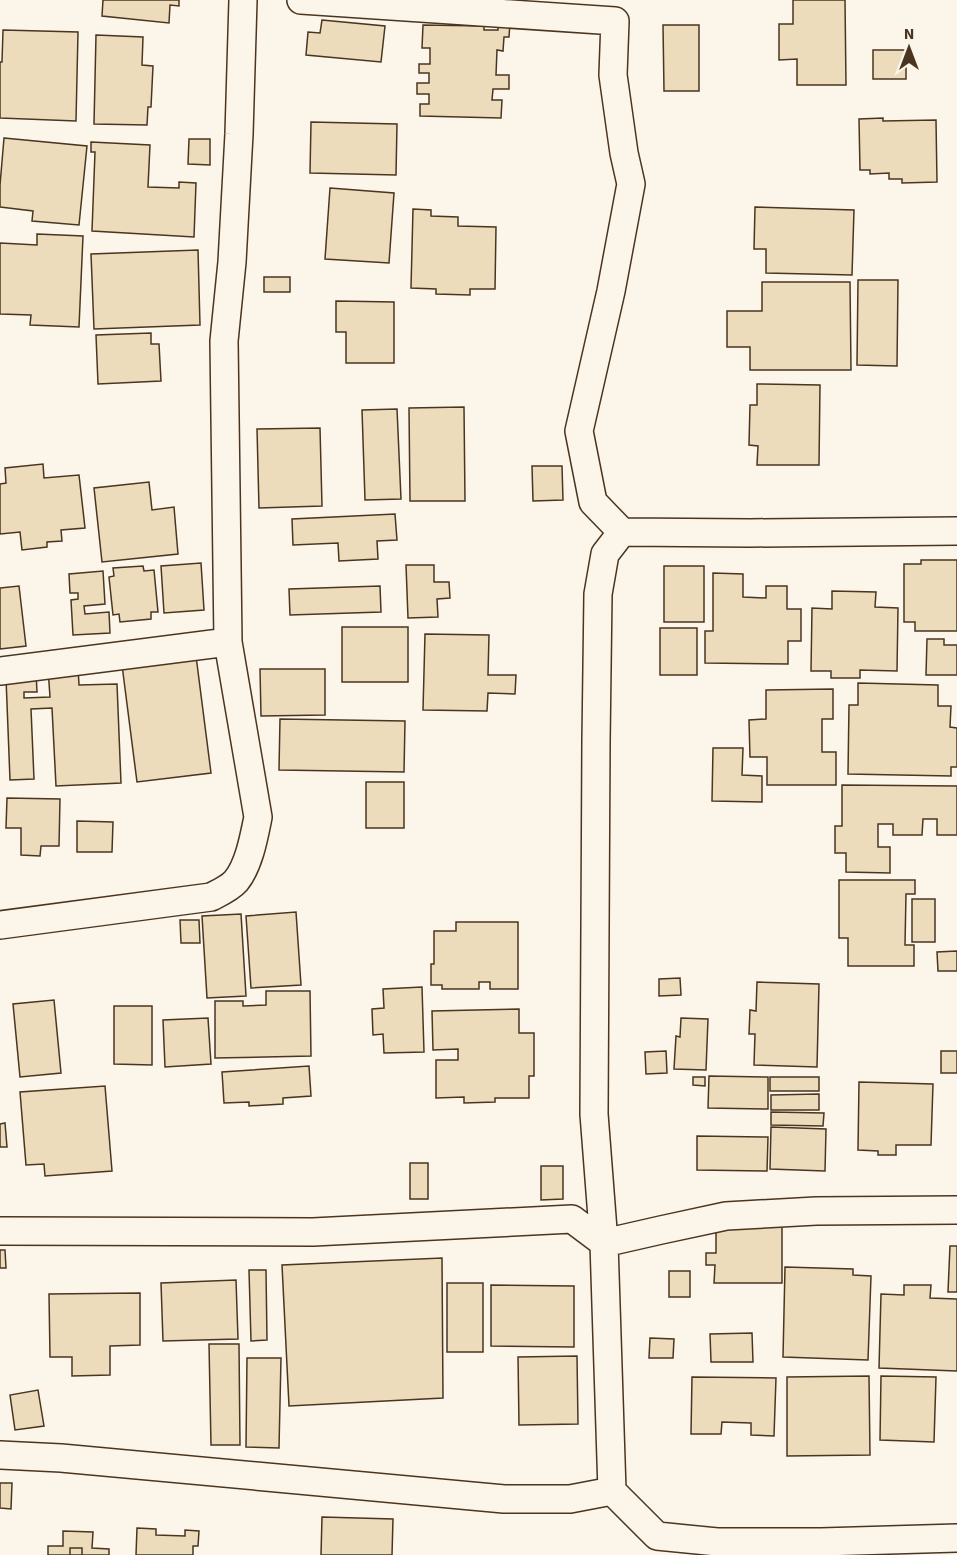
<svg xmlns="http://www.w3.org/2000/svg" width="957" height="1555" viewBox="0 0 957 1555" font-family="'Source Sans 3',sans-serif">
	<rect width="100%" height="100%" fill="#fbf6e9"/>
	<path fill="#ecdcbc" stroke="#4a3520" stroke-width="1.5" d="M 103,0 L 179,0 L 179,6 L 170,5 L 169,23 L 102,16 Z
		M 793,0 L 845,0 L 846,85 L 797,85 L 797,59 L 779,60 L 779,24 L 793,24 Z
		M 322,20 L 385,26 L 381,62 L 306,55 L 308,32 L 320,33 Z
		M 498,21 L 510,22 L 509,37 L 504,37 L 503,51 L 497,50 L 496,75 L 509,75 L 509,89 L 493,89 L 492,100 L 502,100 L 501,118 L 420,116 L 420,104 L 429,104 L 429,94 L 417,94 L 417,83 L 429,83 L 429,73 L 419,73 L 419,64 L 430,64 L 430,48 L 422,48 L 423,25 L 484,26 L 484,30 L 498,30 Z
		M 663,25 L 699,25 L 699,91 L 664,91 Z
		M 3,30 L 78,32 L 76,121 L 0,118 L 0,62 L 2,62 Z
		M 96,35 L 143,37 L 142,65 L 153,66 L 151,107 L 148,107 L 147,125 L 94,124 Z
		M 873,50 L 906,50 L 906,79 L 873,79 Z
		M 883,118 L 883,121 L 936,120 L 937,182 L 902,183 L 902,179 L 889,179 L 889,173 L 870,174 L 870,170 L 860,170 L 859,119 Z
		M 311,122 L 397,124 L 396,175 L 310,173 Z
		M 4,138 L 87,146 L 79,225 L 32,221 L 33,211 L 0,207 L 0,185 Z
		M 189,139 L 210,139 L 210,165 L 188,164 Z
		M 91,142 L 150,145 L 148,187 L 179,188 L 179,182 L 196,183 L 194,237 L 92,231 L 95,152 L 91,152 Z
		M 330,188 L 394,193 L 389,263 L 325,259 Z
		M 755,207 L 854,210 L 852,275 L 766,273 L 766,249 L 754,249 Z
		M 413,209 L 431,210 L 431,216 L 458,217 L 458,226 L 496,227 L 495,289 L 470,289 L 470,295 L 436,294 L 436,289 L 411,288 Z
		M 37,234 L 83,236 L 79,327 L 30,325 L 31,315 L 0,314 L 0,243 L 37,245 Z
		M 198,250 L 200,325 L 94,329 L 91,254 Z
		M 264,277 L 290,277 L 290,292 L 264,292 Z
		M 858,280 L 898,280 L 897,366 L 857,365 Z
		M 762,282 L 850,282 L 851,370 L 750,370 L 750,347 L 727,347 L 727,311 L 762,311 Z
		M 336,301 L 394,302 L 394,363 L 346,363 L 346,332 L 336,332 Z
		M 151,333 L 151,344 L 159,344 L 161,381 L 98,384 L 96,335 Z
		M 757,384 L 820,385 L 819,465 L 757,465 L 758,446 L 749,445 L 750,405 L 757,405 Z
		M 464,407 L 465,501 L 410,501 L 409,408 Z
		M 397,409 L 401,499 L 365,500 L 362,410 Z
		M 320,428 L 322,506 L 259,508 L 257,429 Z
		M 43,464 L 44,478 L 79,475 L 85,528 L 61,530 L 62,541 L 47,542 L 47,547 L 22,550 L 20,532 L 0,534 L 0,484 L 6,483 L 5,468 Z
		M 532,466 L 562,466 L 563,500 L 533,501 Z
		M 149,482 L 152,510 L 174,507 L 178,554 L 102,562 L 94,488 Z
		M 395,514 L 397,540 L 377,541 L 378,559 L 339,561 L 338,543 L 293,545 L 292,519 Z
		M 921,560 L 957,560 L 957,631 L 915,631 L 915,622 L 904,622 L 904,564 L 921,564 Z
		M 201,563 L 204,610 L 164,613 L 161,566 Z
		M 406,565 L 434,565 L 434,582 L 449,582 L 450,598 L 437,599 L 438,617 L 408,618 Z
		M 143,566 L 144,571 L 154,570 L 158,612 L 151,612 L 151,619 L 120,622 L 119,614 L 113,615 L 109,577 L 114,576 L 113,568 Z
		M 664,566 L 704,566 L 704,622 L 664,622 Z
		M 103,571 L 105,604 L 84,606 L 85,614 L 109,612 L 110,633 L 73,635 L 71,600 L 78,599 L 78,593 L 70,593 L 69,574 Z
		M 713,573 L 743,574 L 743,597 L 766,598 L 766,586 L 787,586 L 787,609 L 801,609 L 801,641 L 788,641 L 788,664 L 705,663 L 705,631 L 713,631 Z
		M 19,586 L 26,646 L 0,649 L 0,588 Z
		M 380,586 L 381,612 L 290,615 L 289,589 Z
		M 832,591 L 876,592 L 875,607 L 898,608 L 897,671 L 860,670 L 860,678 L 831,678 L 831,671 L 811,671 L 812,608 L 832,609 Z
		M 342,627 L 408,627 L 408,682 L 342,682 Z
		M 660,628 L 697,628 L 697,675 L 660,675 Z
		M 425,634 L 489,635 L 488,675 L 516,675 L 515,694 L 488,693 L 487,711 L 423,710 Z
		M 927,639 L 944,639 L 944,645 L 957,645 L 957,675 L 926,675 Z
		M 196,656 L 211,773 L 137,782 L 122,665 Z
		M 78,667 L 79,685 L 117,684 L 121,783 L 56,786 L 52,708 L 31,709 L 34,779 L 10,780 L 6,678 L 36,672 L 37,692 L 24,692 L 24,698 L 50,697 L 48,668 Z
		M 260,669 L 325,669 L 325,715 L 261,716 Z
		M 858,683 L 938,685 L 938,706 L 951,706 L 950,727 L 957,728 L 957,767 L 951,767 L 951,776 L 848,774 L 849,705 L 858,705 Z
		M 833,689 L 833,719 L 822,719 L 822,752 L 836,752 L 836,785 L 767,785 L 767,757 L 750,757 L 749,720 L 766,719 L 766,690 Z
		M 280,719 L 405,721 L 404,772 L 279,770 Z
		M 713,748 L 743,748 L 742,775 L 762,776 L 762,802 L 712,801 Z
		M 366,782 L 404,782 L 404,828 L 366,828 Z
		M 842,785 L 957,786 L 957,835 L 937,835 L 937,819 L 923,819 L 922,835 L 893,835 L 893,824 L 878,824 L 878,847 L 890,847 L 890,873 L 846,872 L 846,853 L 835,853 L 835,826 L 842,826 Z
		M 7,798 L 60,799 L 59,846 L 41,846 L 40,856 L 21,855 L 21,828 L 6,828 Z
		M 77,821 L 113,822 L 112,852 L 77,852 Z
		M 839,880 L 915,880 L 915,894 L 906,894 L 905,945 L 914,945 L 914,966 L 848,966 L 848,938 L 839,938 Z
		M 912,899 L 935,899 L 935,942 L 912,942 Z
		M 296,912 L 301,985 L 251,988 L 246,916 Z
		M 241,914 L 246,996 L 207,998 L 202,916 Z
		M 180,920 L 199,920 L 200,943 L 181,943 Z
		M 456,922 L 518,922 L 518,989 L 490,989 L 490,982 L 479,982 L 479,989 L 442,989 L 442,985 L 431,985 L 431,964 L 434,964 L 434,931 L 456,931 Z
		M 957,951 L 957,971 L 938,971 L 937,952 Z
		M 680,978 L 681,995 L 659,996 L 659,979 Z
		M 757,982 L 819,984 L 817,1067 L 754,1065 L 755,1034 L 749,1034 L 750,1010 L 756,1011 Z
		M 422,987 L 424,1052 L 384,1053 L 383,1034 L 373,1035 L 372,1009 L 384,1008 L 383,989 Z
		M 266,991 L 310,991 L 311,1056 L 215,1058 L 215,1001 L 243,1001 L 243,1006 L 266,1005 Z
		M 54,1000 L 61,1073 L 20,1077 L 13,1004 Z
		M 114,1006 L 152,1006 L 152,1065 L 114,1064 Z
		M 519,1009 L 519,1033 L 534,1033 L 534,1076 L 529,1076 L 529,1098 L 495,1098 L 495,1102 L 464,1103 L 464,1097 L 436,1098 L 436,1060 L 458,1060 L 458,1049 L 433,1050 L 432,1011 Z
		M 208,1018 L 211,1064 L 165,1067 L 163,1020 Z
		M 681,1018 L 708,1019 L 706,1070 L 674,1069 L 676,1036 L 680,1037 Z
		M 666,1051 L 667,1073 L 646,1074 L 645,1052 Z
		M 941,1051 L 957,1051 L 957,1073 L 941,1073 Z
		M 309,1066 L 311,1096 L 283,1098 L 283,1104 L 249,1106 L 249,1102 L 224,1103 L 222,1072 Z
		M 709,1076 L 768,1077 L 768,1109 L 708,1108 Z
		M 693,1077 L 705,1077 L 705,1086 L 693,1085 Z
		M 770,1077 L 819,1077 L 819,1091 L 770,1091 Z
		M 859,1082 L 933,1084 L 931,1145 L 896,1145 L 896,1155 L 878,1155 L 878,1151 L 858,1150 Z
		M 105,1086 L 112,1171 L 45,1176 L 44,1164 L 26,1165 L 20,1092 Z
		M 819,1094 L 819,1110 L 771,1110 L 771,1095 Z
		M 771,1112 L 824,1113 L 823,1126 L 771,1125 Z
		M 5,1123 L 7,1147 L 0,1147 L 0,1124 Z
		M 771,1127 L 826,1129 L 825,1171 L 770,1169 Z
		M 697,1136 L 768,1137 L 767,1171 L 697,1170 Z
		M 410,1163 L 428,1163 L 428,1199 L 410,1199 Z
		M 541,1166 L 563,1166 L 563,1199 L 541,1200 Z
		M 716,1226 L 782,1227 L 782,1283 L 714,1283 L 715,1265 L 706,1265 L 706,1253 L 716,1253 Z
		M 950,1246 L 957,1246 L 957,1292 L 948,1292 Z
		M 0,1250 L 5,1250 L 6,1268 L 0,1268 Z
		M 442,1258 L 443,1398 L 289,1406 L 282,1265 Z
		M 785,1267 L 853,1269 L 853,1275 L 871,1276 L 868,1360 L 783,1357 Z
		M 249,1270 L 266,1270 L 267,1340 L 251,1341 Z
		M 669,1271 L 690,1271 L 690,1297 L 669,1297 Z
		M 236,1280 L 238,1339 L 163,1341 L 161,1283 Z
		M 447,1283 L 483,1283 L 483,1352 L 447,1352 Z
		M 491,1285 L 574,1286 L 574,1347 L 491,1346 Z
		M 904,1285 L 931,1285 L 930,1298 L 957,1299 L 957,1371 L 879,1368 L 881,1294 L 904,1295 Z
		M 140,1293 L 140,1345 L 110,1346 L 110,1375 L 72,1376 L 72,1357 L 50,1357 L 49,1294 Z
		M 752,1333 L 753,1362 L 711,1362 L 710,1334 Z
		M 650,1338 L 674,1339 L 673,1358 L 649,1358 Z
		M 209,1344 L 239,1344 L 240,1445 L 211,1445 Z
		M 577,1356 L 578,1424 L 519,1425 L 518,1357 Z
		M 247,1358 L 281,1358 L 279,1448 L 246,1447 Z
		M 869,1376 L 870,1455 L 787,1456 L 787,1377 Z
		M 881,1376 L 936,1377 L 934,1442 L 880,1440 Z
		M 692,1377 L 776,1378 L 774,1436 L 751,1435 L 751,1423 L 722,1422 L 721,1434 L 691,1434 Z
		M 38,1390 L 44,1426 L 15,1430 L 10,1395 Z
		M 0,1483 L 12,1483 L 11,1509 L 0,1508 Z
		M 322,1517 L 393,1519 L 392,1555 L 321,1555 Z
		M 137,1528 L 156,1529 L 156,1535 L 185,1536 L 185,1530 L 199,1531 L 198,1546 L 193,1546 L 193,1555 L 136,1555 Z
		M 63,1531 L 93,1532 L 92,1548 L 109,1549 L 109,1555 L 82,1555 L 82,1548 L 70,1548 L 70,1555 L 48,1555 L 48,1546 L 63,1546 Z
		M 70,1548 L 82,1548 L 82,1555 L 70,1555 Z"/>
	<g fill="none" stroke-linecap="round" stroke-linejoin="round">
		<defs>
			<path id="minor" d="M 301,0 L 615,21 L 613,75 L 624,153 L 631,184 L 611,291 L 579,431 L 593,502 L 622,532 L 750,533 L 957,531
				M 622,532 L 605,554 L 598,594 L 596,741 L 594,1114 L 604,1243 L 612,1491 L 657,1536 L 717,1542 L 821,1542 L 957,1538
				M 0,671 L 228,642
				M 0,925 L 211,897 C 219,893 230,888 236,881 C 249,865 254,837 258,817 L 228,642 L 224,341 L 232,262 L 239,134 L 243,0
				M 0,1231 L 313,1232 L 572,1219 L 604,1243 L 661,1230 L 726,1216 L 816,1211 L 957,1210
				M 0,1455 L 61,1458 L 504,1499 L 570,1499 L 612,1491"/>
		</defs>
		<use href="#minor" stroke="#4a3520" stroke-width="30"/>
		<use href="#minor" stroke="#fbf6e9" stroke-width="27"/>
	</g>
	<g transform="translate(909 48)" stroke="#fbf6e9" stroke-width="4.5" paint-order="stroke">
	<path d="M0-4.5L10 22L0 15L-10 22Z" fill="#4a3520"/>
	<text y="-9" font-size="16" font-weight="bold" text-anchor="middle" fill="#4a3520">N</text>
	</g>
</svg>
